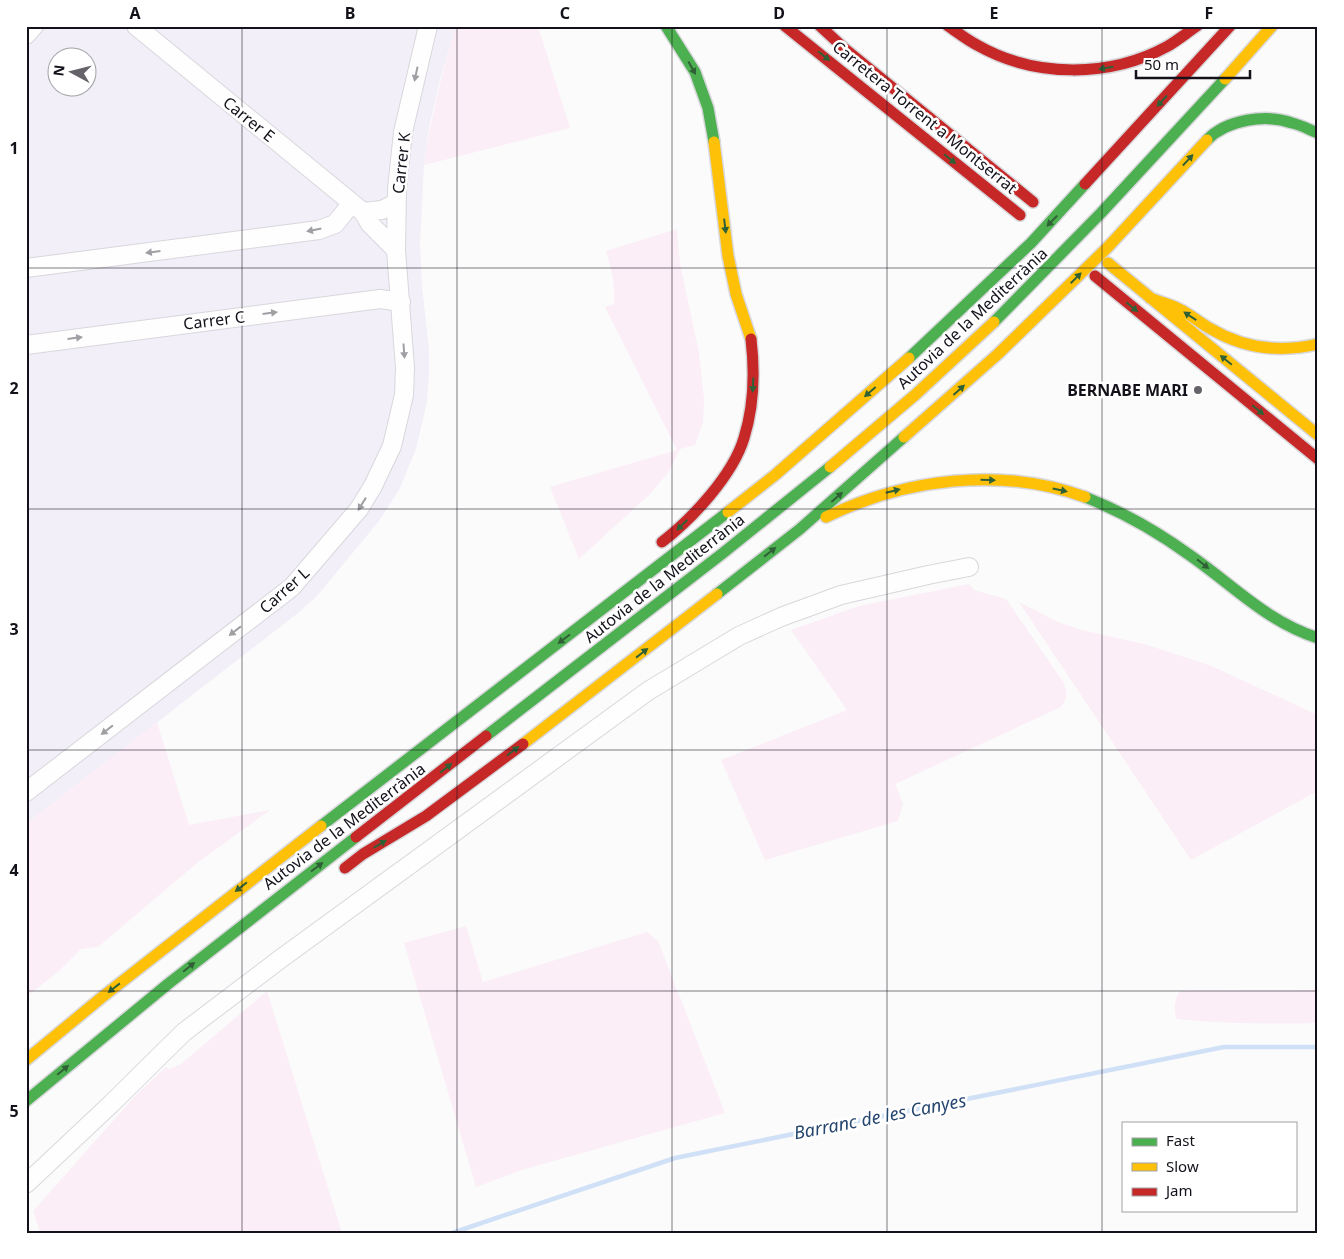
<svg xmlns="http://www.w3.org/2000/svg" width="1344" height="1259" viewBox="0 0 1344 1259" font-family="'Noto Sans',sans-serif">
	<rect width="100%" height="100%" fill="#fbfbfb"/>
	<path fill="#f2eff8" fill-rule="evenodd" d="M 26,26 L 456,26 L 441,76 L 430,123 L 424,165 L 420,243 L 422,286 L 429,349 L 429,375 L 427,402 L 416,449 L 399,490 L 379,521 L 317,596 L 298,613 L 26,824 ZM 58,58 L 88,58 L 88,88 L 58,88 Z"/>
	<path fill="#fbeef6" d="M 456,26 L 538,26 L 570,128 L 424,165 C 431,117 442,72 456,26 Z
		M 677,229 L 680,263 L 699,353 L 704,399 L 703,423 L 695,445 L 680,449 L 668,473 L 650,494 L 579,559 L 550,487 L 677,450 L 605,307 L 614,304 C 616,286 611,268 606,251 Z
		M 969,584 L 974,590 L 1006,599 L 1064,683 C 1067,693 1068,699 1061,707 L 895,784 L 903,804 L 898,821 L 765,860 L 721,760 L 847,710 L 791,630 L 859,606 Z
		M 1019,602 L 1058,622 L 1082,630 L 1144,644 L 1209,665 L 1318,715 L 1318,791 L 1191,860 Z
		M 157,722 L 189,825 L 270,810 L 197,863 L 98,947 L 81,949 L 59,971 L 26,997 L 26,824 Z
		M 466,926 L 483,982 L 647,932 L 658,941 L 725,1113 L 525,1169 L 476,1187 L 404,943 Z
		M 1318,990 L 1318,1023 C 1270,1024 1224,1024 1177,1019 C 1173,1010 1175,998 1180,991 Z
		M 267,991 L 342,1233 L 40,1233 L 33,1211 L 135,1096 L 166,1067 L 169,1069 L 181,1064 Z"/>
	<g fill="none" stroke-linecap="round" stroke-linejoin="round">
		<path stroke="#d0e0f6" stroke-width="4.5" d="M 452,1233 L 675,1158 L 1224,1047 L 1318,1047"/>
		<defs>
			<path id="street" d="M 136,26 L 363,212 L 370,224 L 396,250
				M 26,35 L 34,26
				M 363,212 L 382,210 L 396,203
				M 26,268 L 319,230 L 335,224 L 352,203
				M 26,345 L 380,299 L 401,302
				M 26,792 L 292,587 L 359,509 L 373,486 L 392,446 L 404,395 L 405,368 L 396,250 L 397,189 L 403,132 L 428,26
				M 26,1184 L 111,1104 L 184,1032 L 279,960 L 648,691 L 739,636 L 781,617 L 841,595 L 928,575 L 969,567"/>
			<path id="fast" d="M 666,26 L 695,72 L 708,108 L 714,142
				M 1207,140 C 1227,119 1266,114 1292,123 C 1301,125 1310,130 1318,133
				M 994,322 L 1101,213 L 1225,79
				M 909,358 L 1031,243 L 1085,184
				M 1085,497 C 1123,512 1158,532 1191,556 C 1234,586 1266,621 1318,638
				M 717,594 L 800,529 L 904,437
				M 486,736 L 723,553 L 830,467
				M 321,826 L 728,512
				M 26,1101 L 168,984 L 356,837"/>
			<path id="slow" d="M 1225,79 L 1272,26
				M 714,142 L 728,256 L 736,294 L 751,339
				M 1108,263 L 1318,435
				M 1150,298 C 1159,302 1170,304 1179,309 C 1190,314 1200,323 1211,329 C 1245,349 1280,353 1318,344
				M 904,437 L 998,354 L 1107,248 L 1207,140
				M 830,467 L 915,395 L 994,322
				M 728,512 L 775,475 L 909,358
				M 826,517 C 904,479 1001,466 1085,497
				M 523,744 L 717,594
				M 26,1060 L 101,998 L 321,826"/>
			<path id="jam" d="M 785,26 L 1020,215
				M 820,26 L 845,49 L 1033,202
				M 948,26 C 957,32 967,40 977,45 C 1035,78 1110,78 1168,46 C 1178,40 1188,32 1197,26
				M 1085,184 L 1230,26
				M 1095,276 L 1318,459
				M 662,542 C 692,519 733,475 744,438 C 754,406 755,373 751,339
				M 356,837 L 486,736
				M 345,868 L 363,854 L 426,816 L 523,744"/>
		</defs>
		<use href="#street" stroke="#d8d7dc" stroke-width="20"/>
		<use href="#fast" stroke="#d8d7dc" stroke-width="14"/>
		<use href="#slow" stroke="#d8d7dc" stroke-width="14"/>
		<use href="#jam" stroke="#d8d7dc" stroke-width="14"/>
		<use href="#street" stroke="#fefefe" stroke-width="18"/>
		<use href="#fast" stroke="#4caf50" stroke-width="11"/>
		<use href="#slow" stroke="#ffc107" stroke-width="11"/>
		<use href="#jam" stroke="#c62828" stroke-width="11"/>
	</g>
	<defs><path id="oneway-solid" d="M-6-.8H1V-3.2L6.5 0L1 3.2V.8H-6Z" transform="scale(1.25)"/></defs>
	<g fill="#306036">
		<use href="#oneway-solid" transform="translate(824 56) rotate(39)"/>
		<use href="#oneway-solid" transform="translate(692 68) rotate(61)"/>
		<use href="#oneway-solid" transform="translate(1106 68) rotate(171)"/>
		<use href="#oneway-solid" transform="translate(1162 101) rotate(133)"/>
		<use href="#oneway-solid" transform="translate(950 159) rotate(39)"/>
		<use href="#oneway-solid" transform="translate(1188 160) rotate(-47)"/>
		<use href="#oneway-solid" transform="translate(1052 221) rotate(134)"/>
		<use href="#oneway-solid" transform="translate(725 226) rotate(83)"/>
		<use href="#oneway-solid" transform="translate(1076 278) rotate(-45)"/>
		<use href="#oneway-solid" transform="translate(1132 307) rotate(39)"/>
		<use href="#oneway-solid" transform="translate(1190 316) rotate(-147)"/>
		<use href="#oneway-solid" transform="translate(1226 360) rotate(-141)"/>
		<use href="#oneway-solid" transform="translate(753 385) rotate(93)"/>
		<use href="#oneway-solid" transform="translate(959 390) rotate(-42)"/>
		<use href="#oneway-solid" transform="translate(870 392) rotate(139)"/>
		<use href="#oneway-solid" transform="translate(1258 410) rotate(39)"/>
		<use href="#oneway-solid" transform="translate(988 480) rotate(2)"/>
		<use href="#oneway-solid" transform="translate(1060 490) rotate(12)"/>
		<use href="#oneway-solid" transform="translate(893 491) rotate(-14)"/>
		<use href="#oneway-solid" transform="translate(837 497) rotate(-41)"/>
		<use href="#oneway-solid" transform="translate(682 525) rotate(136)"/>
		<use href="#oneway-solid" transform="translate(770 552) rotate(-38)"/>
		<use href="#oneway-solid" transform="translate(1203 564) rotate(38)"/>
		<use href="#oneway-solid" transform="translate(564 639) rotate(143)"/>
		<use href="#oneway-solid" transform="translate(642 653) rotate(-38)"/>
		<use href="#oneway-solid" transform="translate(513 751) rotate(-37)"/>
		<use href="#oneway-solid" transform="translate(446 768) rotate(-38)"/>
		<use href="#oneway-solid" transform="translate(380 844) rotate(-31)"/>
		<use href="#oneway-solid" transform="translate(317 867) rotate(-37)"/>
		<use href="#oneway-solid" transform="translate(241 887) rotate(142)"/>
		<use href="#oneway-solid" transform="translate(189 967) rotate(-39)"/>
		<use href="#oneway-solid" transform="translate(114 988) rotate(142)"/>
		<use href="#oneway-solid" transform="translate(63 1070) rotate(-40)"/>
	</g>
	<g fill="#a09fa3">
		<use href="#oneway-solid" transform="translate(416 74) rotate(102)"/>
		<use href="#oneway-solid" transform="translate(314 230) rotate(169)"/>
		<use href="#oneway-solid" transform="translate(153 252) rotate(173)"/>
		<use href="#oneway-solid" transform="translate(270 313) rotate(-7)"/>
		<use href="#oneway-solid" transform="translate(75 338) rotate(-7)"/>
		<use href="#oneway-solid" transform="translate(404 351) rotate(86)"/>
		<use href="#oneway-solid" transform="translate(362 504) rotate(122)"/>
		<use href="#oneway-solid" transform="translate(235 631) rotate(142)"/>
		<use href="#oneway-solid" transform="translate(107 730) rotate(142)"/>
	</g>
	<path fill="none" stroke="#14111b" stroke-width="1" stroke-opacity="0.55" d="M 242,26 L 242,1233M 457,26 L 457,1233M 672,26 L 672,1233M 887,26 L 887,1233M 1102,26 L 1102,1233M 26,268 L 1318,268M 26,509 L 1318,509M 26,750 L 1318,750M 26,991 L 1318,991"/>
	<circle fill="#656369" stroke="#fff" stroke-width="2" cx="1198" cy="390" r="5"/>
	<g text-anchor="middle" stroke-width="5" stroke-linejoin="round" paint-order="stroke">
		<g font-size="16" fill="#14111b" stroke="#fff">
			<text transform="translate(925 117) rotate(39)" y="6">Carretera Torrent a Montserrat</text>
			<text transform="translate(249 119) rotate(39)" y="6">Carrer E</text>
			<text transform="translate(401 163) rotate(-84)" y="6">Carrer K</text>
			<text transform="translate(972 318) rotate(-43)" y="6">Autovia de la Mediterrània</text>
			<text transform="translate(214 320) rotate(-7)" y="6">Carrer C</text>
			<text transform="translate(664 578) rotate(-38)" y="6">Autovia de la Mediterrània</text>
			<text transform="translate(284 590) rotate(-42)" y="6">Carrer L</text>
			<text transform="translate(344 826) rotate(-37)" y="6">Autovia de la Mediterrània</text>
		</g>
		<g font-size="16" font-weight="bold" fill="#14111b" stroke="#fff" text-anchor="end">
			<text x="1188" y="396">BERNABE MARI</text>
		</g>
		<g font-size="18" font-style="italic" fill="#25466f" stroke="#fff">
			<text transform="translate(880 1117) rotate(-11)" y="6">Barranc de les Canyes</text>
		</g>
	</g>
	<rect width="1344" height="1259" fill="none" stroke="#ffffff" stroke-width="55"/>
	<rect x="1122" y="1122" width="175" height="90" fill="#ffffff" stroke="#a1a0a4"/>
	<rect x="1132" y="1138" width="25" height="8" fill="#4caf50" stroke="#a1a0a4"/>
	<text x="1166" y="1146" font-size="15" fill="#14111b">Fast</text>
	<rect x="1132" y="1163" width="25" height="8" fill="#ffc107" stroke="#a1a0a4"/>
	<text x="1166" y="1172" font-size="15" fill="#14111b">Slow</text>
	<rect x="1132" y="1188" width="25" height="8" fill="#c62828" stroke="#a1a0a4"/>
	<text x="1166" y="1196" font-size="15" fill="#14111b">Jam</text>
	<g transform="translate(72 72) rotate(277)"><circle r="24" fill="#ffffff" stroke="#a1a0a4"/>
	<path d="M0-4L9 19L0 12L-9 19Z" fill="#656369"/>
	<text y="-8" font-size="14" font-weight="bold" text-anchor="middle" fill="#14111b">N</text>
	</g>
	<path d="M1136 70v8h114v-8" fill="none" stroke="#14111b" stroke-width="2.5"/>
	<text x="1144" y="70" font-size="15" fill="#14111b" stroke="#ffffff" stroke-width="4" paint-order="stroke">50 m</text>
	<rect x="28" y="28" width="1288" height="1204" fill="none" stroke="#14111b" stroke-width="2"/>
	<g font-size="16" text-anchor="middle" font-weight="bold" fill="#14111b">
		<text x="135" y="19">A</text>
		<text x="350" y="19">B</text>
		<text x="565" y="19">C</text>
		<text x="779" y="19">D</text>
		<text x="994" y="19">E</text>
		<text x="1209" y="19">F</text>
		<text x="14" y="154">1</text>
		<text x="14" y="394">2</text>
		<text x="14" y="635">3</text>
		<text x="14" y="876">4</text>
		<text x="14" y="1117">5</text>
	</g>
</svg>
